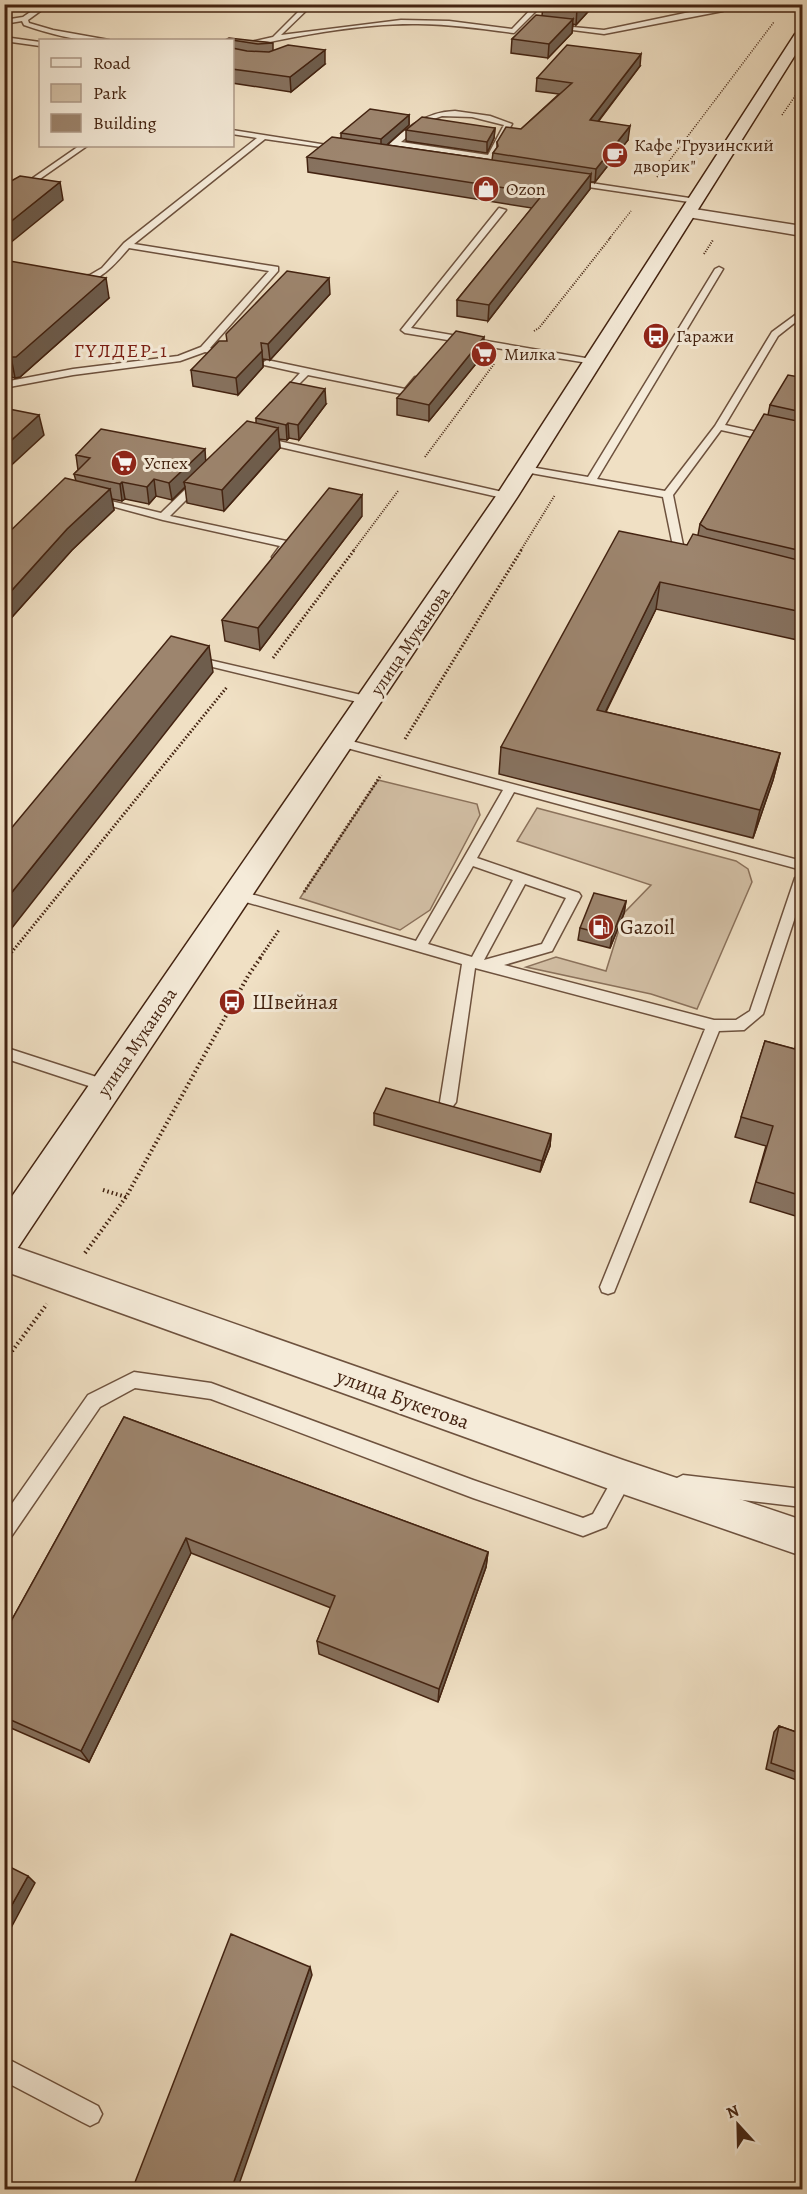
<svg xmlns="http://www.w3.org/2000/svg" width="807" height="2194" viewBox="0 0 807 2194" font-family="Alegreya,serif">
	<rect width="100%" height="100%" fill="#f0e0c4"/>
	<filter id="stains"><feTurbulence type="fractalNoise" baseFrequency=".00333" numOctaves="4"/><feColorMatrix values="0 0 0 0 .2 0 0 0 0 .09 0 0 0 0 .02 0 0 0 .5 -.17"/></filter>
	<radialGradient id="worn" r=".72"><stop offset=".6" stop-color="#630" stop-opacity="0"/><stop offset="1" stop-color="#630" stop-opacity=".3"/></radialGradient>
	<path fill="#d3c0a6" stroke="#8b725c" stroke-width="1.5" d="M 378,780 L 477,804 L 480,815 L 430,910 L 400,930 L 300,898 Z
		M 537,808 L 736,861 L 748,869 L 752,882 L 697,1009 L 651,994 L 526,967 L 556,957 L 606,971 L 624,913 L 651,885 L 517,841 Z"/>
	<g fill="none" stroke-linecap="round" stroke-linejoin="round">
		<defs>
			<path id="service" d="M 42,4 L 50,4 L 28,20 L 29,23 L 53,30 L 109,40 C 82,43 50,34 24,25 L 22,21 L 4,24 L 4,20 L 23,17 Z
				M 277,4 L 313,4 L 281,35 L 401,20 L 449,21 L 512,29 L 536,4 L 543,4 L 514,33 C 482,29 450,24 418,24 C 360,23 290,37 232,50 L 232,46 L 273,37 L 301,9 Z
				M 728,4 L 737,4 L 723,11 L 604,34 L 549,27 L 552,25 L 604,30 Z
				M 775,4 L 802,6 L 802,10 L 778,6 Z
				M 4,37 L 40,42 L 40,46 L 4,41 Z
				M 455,111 L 490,116 L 512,124 L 494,156 L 496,158 L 487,171 L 480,169 L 485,159 L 397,146 L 387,156 L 380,154 C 402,131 423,112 455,111 ZM 442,116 L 472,117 L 504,125 L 488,155 L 401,142 L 425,122 Z
				M 232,130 L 346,148 L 342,150 L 265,139 L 134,244 L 278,267 L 278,271 L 210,348 L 227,352 L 227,356 L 205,352 L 180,361 L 73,375 L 4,388 L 4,382 L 73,369 L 178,356 L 201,347 L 269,271 L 129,248 C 116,263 93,292 71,278 L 90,275 L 102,268 L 124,243 L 257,138 L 232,134 Z
				M 79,146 L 87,146 L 4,204 L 4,198 Z
				M 571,180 L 696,199 L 700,201 L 696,203 L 568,184 L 567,182 Z
				M 499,208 L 506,210 L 411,328 L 591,359 L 594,360 L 594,364 L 405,333 L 401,330 Z
				M 719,267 L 723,269 L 597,479 L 665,491 L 715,426 L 772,332 L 802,310 L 802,317 L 778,336 L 725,425 L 802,442 L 802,448 L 721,430 L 673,495 L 683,545 L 695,555 L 690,558 L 673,546 L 663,497 L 525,472 L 520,469 L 525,466 L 588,477 L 715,269 Z
				M 267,360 L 405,389 L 415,377 L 423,379 L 407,395 L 308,375 L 283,400 L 278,397 L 300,373 L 264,365 L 262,363 Z
				M 261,437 L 507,493 L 512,496 L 507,499 L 258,442 L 256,440 Z
				M 195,480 L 204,482 L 170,516 L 291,542 L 292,544 L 281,559 L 273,559 L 272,557 L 280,546 L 163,520 L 89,500 L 94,497 L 161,513 Z
				M 192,656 L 370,697 L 376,701 L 370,705 L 188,661 L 186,659 Z
				M 340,738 L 802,861 L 802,870 L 514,792 L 477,858 L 579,893 L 581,896 L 552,951 L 504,965 L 714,1020 L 736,1020 L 750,1011 L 795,878 L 802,874 L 802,896 L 763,1014 L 744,1030 L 719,1031 L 614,1292 L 608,1294 L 602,1292 L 600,1287 L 705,1029 L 475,968 L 456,1102 L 453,1106 L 443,1106 L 440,1102 L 462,964 L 232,898 L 230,895 L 237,890 L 416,941 L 503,790 L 336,745 L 336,739 ZM 473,866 L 513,880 L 472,957 L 428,944 ZM 525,884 L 566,898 L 542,944 L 484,960 Z
				M 4,1047 L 112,1082 L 114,1086 L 112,1090 L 107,1092 L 4,1058 Z
				M 134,1372 L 211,1383 L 473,1480 L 583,1518 L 593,1514 L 617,1471 L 623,1468 L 633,1472 L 636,1478 L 633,1484 L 628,1486 L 606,1527 L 583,1536 L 473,1498 L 211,1399 L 135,1388 L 100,1407 L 11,1537 L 4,1540 L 4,1515 L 88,1395 Z
				M 683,1475 L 802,1489 L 802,1507 L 683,1493 L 677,1490 L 674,1484 L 677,1478 Z
				M 4,2057 L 98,2106 L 102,2114 L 98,2122 L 90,2126 L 82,2122 L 4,2081 Z"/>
			<path id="minor" d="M 688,208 L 802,226 L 802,236 L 682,216 L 680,213 Z
				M 4,1243 L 623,1460 L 802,1520 L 802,1556 L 623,1494 L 4,1271 Z"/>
			<path id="secondary" d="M 802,30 L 802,44 L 518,496 L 17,1249 L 4,1253 L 4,1208 L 496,496 L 795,34 Z"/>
		</defs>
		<use href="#service" stroke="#6e523e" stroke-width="3"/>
		<use href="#minor" stroke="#6e523e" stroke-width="3"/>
		<use href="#secondary" stroke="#432311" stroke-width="3"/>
		<path stroke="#432311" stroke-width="1.5" stroke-dasharray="1 1.5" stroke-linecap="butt" d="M 782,115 L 802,86
			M 657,177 L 774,22
			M 609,239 L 631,211"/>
		<path stroke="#432311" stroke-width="2" stroke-dasharray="1 1.5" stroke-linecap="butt" d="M 704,254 L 713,240
			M 534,331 L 539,328 L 611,237
			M 425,457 L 494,364
			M 354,550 L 398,491
			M 521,550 L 555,495"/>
		<path stroke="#432311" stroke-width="3" stroke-dasharray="1.5 2" stroke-linecap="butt" d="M 273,658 L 355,549
			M 405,739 L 522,549
			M 304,892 L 381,775
			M 7,958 L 227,687
			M 260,958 L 279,930"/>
		<path stroke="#432311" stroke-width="4" stroke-dasharray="1.5 3" stroke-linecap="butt" d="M 4,962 L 8,957
			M 4,1160 L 9,1161
			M 103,1190 L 126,1197 L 248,976 L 261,957
			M 85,1253 L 126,1197
			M 4,1362 L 47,1304"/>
		<use href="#service" fill="#f5ebd9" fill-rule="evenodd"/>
		<use href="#minor" fill="#f5ebd9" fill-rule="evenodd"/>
		<use href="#secondary" fill="#f5ebd9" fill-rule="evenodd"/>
	</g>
	<path fill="#87725f" stroke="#432311" stroke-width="1.5" d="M 595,4 L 576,25 L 573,24 L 572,33 L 548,58 L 511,53 L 512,39 L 542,16 L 543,5 Z
		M 232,40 L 273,43 L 273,51 L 325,64 L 291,92 L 232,83 Z
		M 640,66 L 598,122 L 628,140 L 595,182 L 590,182 L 590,189 L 488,321 L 457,316 L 457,300 L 532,208 L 308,172 L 307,157 L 341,138 L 341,133 L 409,115 L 409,125 L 387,145 L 492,160 L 493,153 L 497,148 L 497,142 L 521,129 L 559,94 L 536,91 L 537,78 Z
		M 495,128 L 494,138 L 487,153 L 406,141 L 406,130 Z
		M 4,260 L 109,298 L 20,377 L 15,378 L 4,375 Z
		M 330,294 L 270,360 L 263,359 L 263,367 L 238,395 L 193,386 L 191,370 L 227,341 Z
		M 484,354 L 429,421 L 397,415 L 397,398 Z
		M 802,372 L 802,641 L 656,609 L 606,712 L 780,753 L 773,780 L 753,838 L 499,774 L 501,747 L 687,545 L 698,535 L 700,524 L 768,415 L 770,405 L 799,377 Z
		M 326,404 L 299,440 L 289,438 L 287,440 L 279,439 L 280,448 L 224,511 L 187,503 L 185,487 L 172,500 L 156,496 L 149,504 L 125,499 L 122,501 L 112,499 L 114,510 L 72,550 L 4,626 L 4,537 L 76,481 L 74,474 L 78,470 L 76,455 L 206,461 L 256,423 L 256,418 Z
		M 362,516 L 260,650 L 225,641 L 222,620 Z
		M 626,901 L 624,913 L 610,948 L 578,940 L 580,928 Z
		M 765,1041 L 794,1049 L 802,1046 L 802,1218 L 750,1202 L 766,1146 L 735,1137 Z
		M 374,1113 L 551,1134 L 550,1146 L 540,1172 L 374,1125 Z
		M 124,1417 L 488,1552 L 486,1567 L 438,1702 L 319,1654 L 317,1641 L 331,1608 L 191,1553 L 89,1762 L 4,1725 L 4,1634 Z
		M 779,1726 L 802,1734 L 802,1782 L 766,1769 L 774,1732 Z"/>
	<path fill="#6e5d4d" stroke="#432311" stroke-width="1.5" d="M 581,4 L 595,4 L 576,25 L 577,8 Z
		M 573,19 L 572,33 L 548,58 L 549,44 Z
		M 325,50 L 325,64 L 291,92 L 290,77 Z
		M 641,54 L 640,66 L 589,133 L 590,120 Z
		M 409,115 L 409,125 L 381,150 L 381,139 Z
		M 630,126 L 628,140 L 595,182 L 596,169 Z
		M 495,128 L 494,138 L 487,153 L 487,142 Z
		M 7,173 L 10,191 L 4,196 L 4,175 Z
		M 591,174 L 590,189 L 488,321 L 489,305 Z
		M 60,182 L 63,200 L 4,248 L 4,227 Z
		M 106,278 L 109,298 L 20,377 L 15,378 L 11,357 Z
		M 329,278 L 330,294 L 270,360 L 268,344 Z
		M 484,337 L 484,354 L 429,421 L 429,405 Z
		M 262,351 L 263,367 L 238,395 L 236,378 Z
		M 325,389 L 326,404 L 299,440 L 298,425 Z
		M 39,415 L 44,435 L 4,472 L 4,447 Z
		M 288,423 L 289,438 L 287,440 L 286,425 Z
		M 278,428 L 280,448 L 224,511 L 222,490 Z
		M 205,449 L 206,466 L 184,482 L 185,487 L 172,500 L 169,483 Z
		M 802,462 L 802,476 L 799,469 Z
		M 154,479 L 156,496 L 149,504 L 147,487 Z
		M 122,482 L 125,499 L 122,501 L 120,484 Z
		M 110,489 L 114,510 L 72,550 L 4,626 L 4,599 L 67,529 Z
		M 362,495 L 362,516 L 260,650 L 258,628 Z
		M 660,582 L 656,609 L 593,737 L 597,710 Z
		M 209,646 L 213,672 L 4,938 L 4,902 Z
		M 780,753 L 773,780 L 753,838 L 760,810 Z
		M 626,901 L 624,913 L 610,948 L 612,936 Z
		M 551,1134 L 550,1146 L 540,1172 L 542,1161 Z
		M 186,1538 L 191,1553 L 89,1762 L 81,1751 Z
		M 488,1552 L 486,1567 L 438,1702 L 439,1689 Z
		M 28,1876 L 35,1883 L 4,1941 L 4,1919 Z
		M 310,1967 L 312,1975 L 237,2190 L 231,2190 Z"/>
	<path fill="#9d856e" stroke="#432311" stroke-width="1.5" d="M 543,4 L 581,4 L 577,8 Z
		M 536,15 L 573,19 L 549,44 L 512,39 Z
		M 229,38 L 273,43 L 258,44 L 232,40 L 225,40 Z
		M 288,45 L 325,50 L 290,77 L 232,69 L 232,48 L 247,51 L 269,52 Z
		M 567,45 L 641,54 L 590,120 L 630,126 L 596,169 L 493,153 L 498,146 L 497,142 L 506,127 L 521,129 L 572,83 L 537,78 Z
		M 370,109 L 409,115 L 381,139 L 341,133 Z
		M 422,117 L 495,128 L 487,142 L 406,130 Z
		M 332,137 L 591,174 L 489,305 L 457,300 L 543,194 L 307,157 Z
		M 20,176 L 60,182 L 4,227 L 4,185 Z
		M 4,260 L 106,278 L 16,357 L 11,357 L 4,356 Z
		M 287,271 L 329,278 L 268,344 L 261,343 L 262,351 L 236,378 L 191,370 L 219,341 L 227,341 L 226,334 Z
		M 456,331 L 484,337 L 429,405 L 397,398 Z
		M 802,372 L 802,412 L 770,405 L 788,375 L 799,377 Z
		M 290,382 L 325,389 L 298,425 L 288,423 L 286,425 L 256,418 Z
		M 4,408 L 39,415 L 4,447 Z
		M 764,414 L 802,422 L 802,462 L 799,469 L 802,470 L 802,551 L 707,529 L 700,524 Z
		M 247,421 L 278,428 L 222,490 L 184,482 Z
		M 101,429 L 205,449 L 169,483 L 154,479 L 147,487 L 122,482 L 120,484 L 74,474 L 90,458 L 76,455 Z
		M 65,478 L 110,489 L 67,529 L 4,599 L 4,537 Z
		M 329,488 L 362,495 L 258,628 L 222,620 Z
		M 619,531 L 687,545 L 693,534 L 802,561 L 802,612 L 660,582 L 597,710 L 780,753 L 760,810 L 501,747 Z
		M 171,636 L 209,646 L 4,902 L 4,837 Z
		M 594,893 L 626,901 L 612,936 L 580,928 Z
		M 765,1041 L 795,1049 L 796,1044 L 802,1046 L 802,1196 L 756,1182 L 773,1126 L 741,1117 Z
		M 386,1088 L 551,1134 L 542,1161 L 374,1113 Z
		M 124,1417 L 488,1552 L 439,1689 L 317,1641 L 335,1596 L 186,1538 L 81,1751 L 4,1717 L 4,1634 Z
		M 779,1726 L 802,1734 L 802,1774 L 771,1763 Z
		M 4,1864 L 28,1876 L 4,1919 Z
		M 231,1934 L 310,1967 L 231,2190 L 132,2190 Z"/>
	<defs>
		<symbol id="cafe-disc" viewBox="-11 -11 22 22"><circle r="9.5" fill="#8f2418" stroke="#f5ebd9"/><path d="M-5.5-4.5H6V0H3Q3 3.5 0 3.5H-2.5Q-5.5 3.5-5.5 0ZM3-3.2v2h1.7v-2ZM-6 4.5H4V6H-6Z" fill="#fff"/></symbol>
		<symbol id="shop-disc" viewBox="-11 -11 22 22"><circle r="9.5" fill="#8f2418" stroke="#f5ebd9"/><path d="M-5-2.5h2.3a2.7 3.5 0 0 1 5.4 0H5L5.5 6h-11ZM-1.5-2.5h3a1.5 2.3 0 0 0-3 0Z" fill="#fff"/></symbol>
		<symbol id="bus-disc" viewBox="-11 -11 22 22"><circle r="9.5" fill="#8f2418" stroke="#f5ebd9"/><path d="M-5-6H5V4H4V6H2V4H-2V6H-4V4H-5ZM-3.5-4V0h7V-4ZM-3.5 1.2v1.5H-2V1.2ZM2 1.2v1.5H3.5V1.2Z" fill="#fff"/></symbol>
		<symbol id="supermarket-disc" viewBox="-11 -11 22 22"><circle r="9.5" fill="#8f2418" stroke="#f5ebd9"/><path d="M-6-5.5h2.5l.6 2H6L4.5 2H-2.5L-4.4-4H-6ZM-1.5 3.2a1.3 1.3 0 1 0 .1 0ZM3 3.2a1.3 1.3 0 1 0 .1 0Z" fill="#fff"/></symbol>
		<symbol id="fuel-disc" viewBox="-11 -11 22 22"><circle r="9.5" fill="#8f2418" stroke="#f5ebd9"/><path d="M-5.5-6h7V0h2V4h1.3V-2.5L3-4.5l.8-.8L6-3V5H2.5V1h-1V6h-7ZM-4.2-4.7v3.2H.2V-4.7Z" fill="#fff"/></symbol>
	</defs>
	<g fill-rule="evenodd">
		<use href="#cafe-disc" x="600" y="140" width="30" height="30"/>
		<use href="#shop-disc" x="471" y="174" width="30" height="30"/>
		<use href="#bus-disc" x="641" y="321" width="30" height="30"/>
		<use href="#supermarket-disc" x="469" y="339" width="30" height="30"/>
		<use href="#supermarket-disc" x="109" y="448" width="30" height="30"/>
		<use href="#fuel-disc" x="586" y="912" width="30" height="30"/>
		<use href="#bus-disc" x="217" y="987" width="30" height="30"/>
	</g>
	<g text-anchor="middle" stroke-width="6" stroke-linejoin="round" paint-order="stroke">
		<g font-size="18" fill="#432311" stroke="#f5ebd9" text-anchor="start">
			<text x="634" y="151">Кафе "Грузинский<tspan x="634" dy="21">дворик"</tspan></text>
			<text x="506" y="195">Ozon</text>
			<text x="676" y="342">Гаражи</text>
			<text x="504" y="360">Милка</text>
			<text x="144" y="469">Успех</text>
		</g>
		<g font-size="18" fill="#432311" stroke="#f5ebd9">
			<text transform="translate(410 641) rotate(-56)" y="6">улица Муканова</text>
			<text transform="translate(137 1042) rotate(-56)" y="6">улица Муканова</text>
		</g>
		<g font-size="20" letter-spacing="1.5" fill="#7a1f14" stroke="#f5ebd9">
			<text x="121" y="357">ГҮЛДЕР-1</text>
		</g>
		<g font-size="21" fill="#432311" stroke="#f5ebd9" text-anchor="start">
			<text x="620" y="934">Gazoil</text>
			<text x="252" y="1009">Швейная</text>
		</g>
		<g font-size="21" fill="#432311" stroke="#f5ebd9">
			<text transform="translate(403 1399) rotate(20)" y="7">улица Букетова</text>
		</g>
	</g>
	<rect width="807" height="2194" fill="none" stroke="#f0e0c4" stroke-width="24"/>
	<rect x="6" y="6" width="795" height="2182" fill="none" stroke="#432311" stroke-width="3"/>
	<rect x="12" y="12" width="783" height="2170" fill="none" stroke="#432311" stroke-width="1.5"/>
	<rect x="39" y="39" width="195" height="108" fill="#f5ebd9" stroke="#ae9b89" stroke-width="1.5"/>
	<rect x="51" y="58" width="30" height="9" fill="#f5ebd9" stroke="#ae9b89" stroke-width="1.5"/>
	<text x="93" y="69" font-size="18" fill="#432311">Road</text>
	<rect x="51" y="84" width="30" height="18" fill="#d3c0a6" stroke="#ae9b89" stroke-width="1.5"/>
	<text x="93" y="99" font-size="18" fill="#432311">Park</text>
	<rect x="51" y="114" width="30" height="18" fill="#9d856e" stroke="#ae9b89" stroke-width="1.5"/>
	<text x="93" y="129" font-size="18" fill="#432311">Building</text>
	<g transform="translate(738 2125) rotate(338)" stroke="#f5ebd9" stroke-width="4.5" paint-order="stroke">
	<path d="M0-4.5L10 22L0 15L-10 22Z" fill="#432311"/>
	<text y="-9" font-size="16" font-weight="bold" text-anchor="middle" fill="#432311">N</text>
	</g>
	<rect width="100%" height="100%" filter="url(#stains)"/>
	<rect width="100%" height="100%" fill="url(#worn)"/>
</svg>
